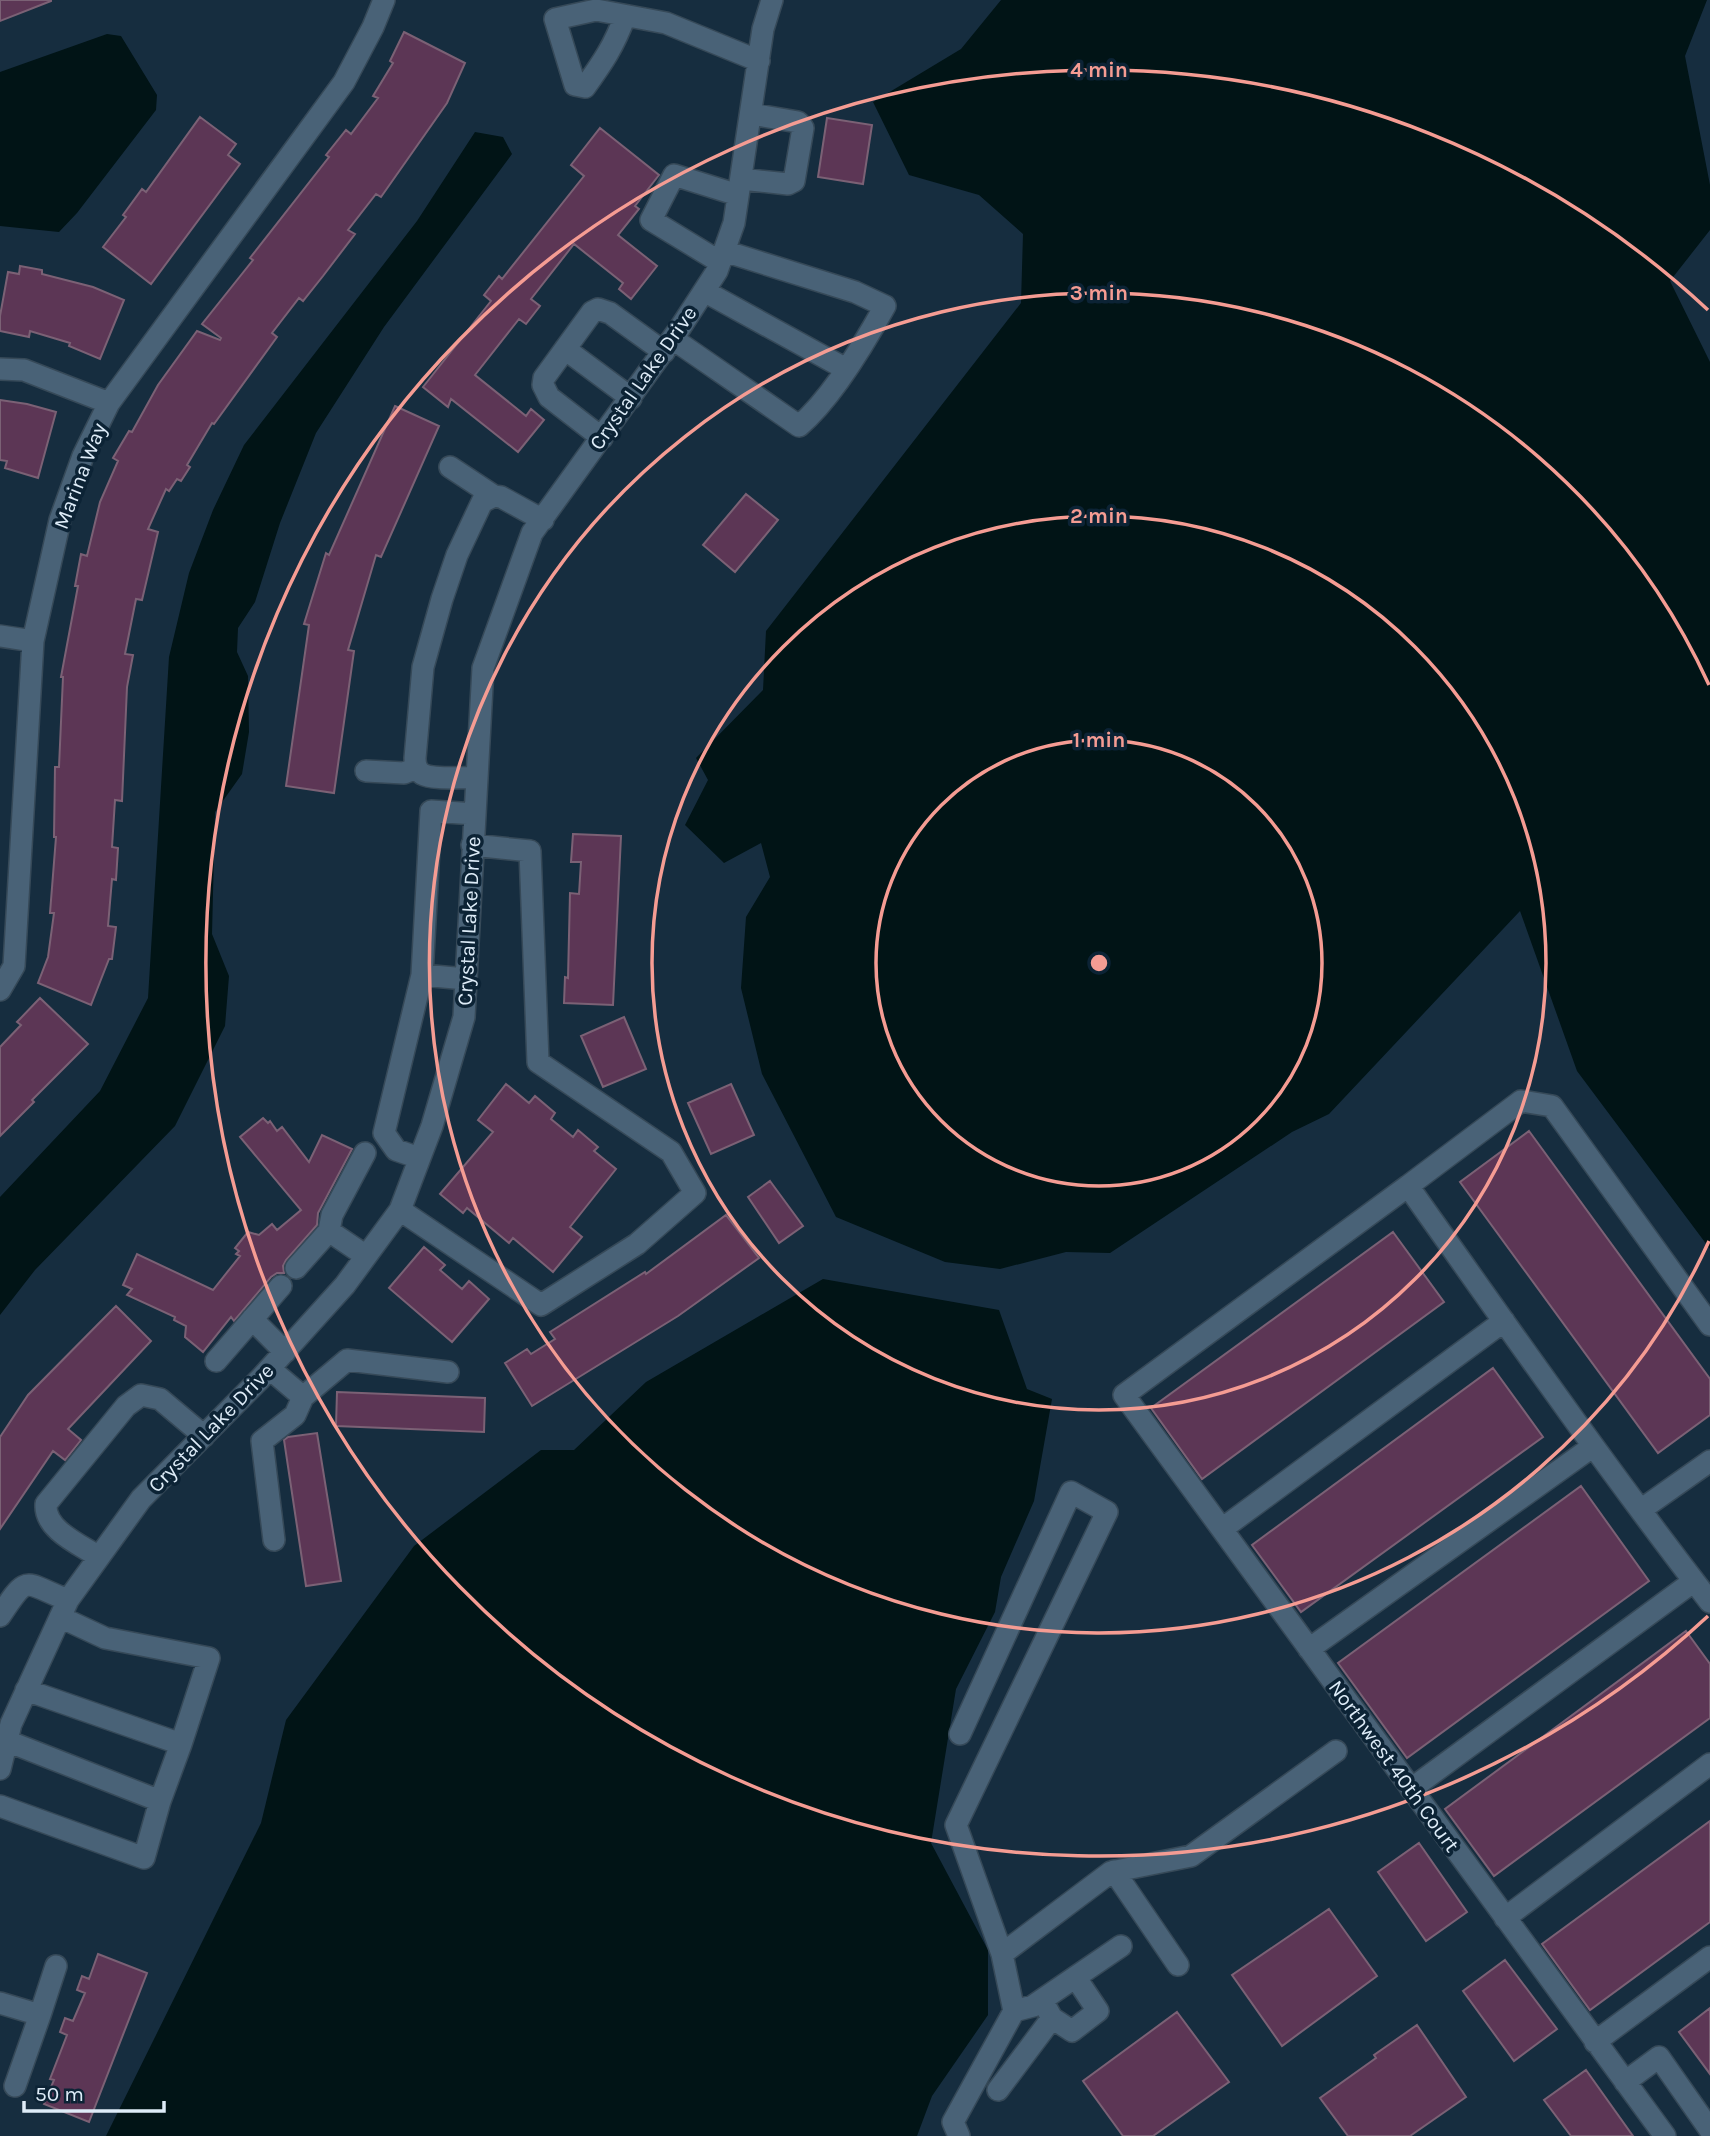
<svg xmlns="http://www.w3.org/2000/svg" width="1710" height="2136" viewBox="0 0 1710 2136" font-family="Karla,sans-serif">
	<rect width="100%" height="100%" fill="#162d3f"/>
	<path fill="#011416" d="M 1001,0 L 1707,0 L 1685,56 L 1710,185 L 1710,230 L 1670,281 L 1710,362 L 1710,1249 L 1577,1071 L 1520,911 L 1329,1114 L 1292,1132 L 1110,1253 L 1066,1252 L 1000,1269 L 945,1262 L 836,1217 L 762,1074 L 741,988 L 746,917 L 770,877 L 761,843 L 724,863 L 685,825 L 708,780 L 696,758 L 763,690 L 766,631 L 1021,303 L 1023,234 L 979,195 L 909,175 L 873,102 L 961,49 Z
		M 107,34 L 121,36 L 157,95 L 156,110 L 77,213 L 59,232 L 0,226 L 0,72 Z
		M 475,132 L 503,137 L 512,154 L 384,327 L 316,433 L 280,523 L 255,602 L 238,628 L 237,652 L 248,676 L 249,732 L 242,774 L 215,812 L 212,934 L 229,976 L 225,1026 L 175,1126 L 35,1270 L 0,1315 L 0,1197 L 100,1091 L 148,998 L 169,657 L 189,573 L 213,510 L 244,445 L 417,221 Z
		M 823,1279 L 999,1310 L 1027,1389 L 1052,1399 L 1034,1501 L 1001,1577 L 995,1612 L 956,1689 L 931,1843 L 988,1950 L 988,2015 L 932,2096 L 917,2136 L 106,2136 L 261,1823 L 286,1720 L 414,1546 L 541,1450 L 574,1450 L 646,1382 Z"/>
	<path fill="#5c3655" stroke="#7b6175" stroke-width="2" d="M 0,0 L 51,0 L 51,1 L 0,21 Z
		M 404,32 L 465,63 L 447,103 L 381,197 L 376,194 L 348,230 L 355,234 L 323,276 L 303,301 L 299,298 L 272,333 L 277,337 L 214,424 L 212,423 L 187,465 L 190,467 L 181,481 L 177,479 L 169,491 L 166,489 L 148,529 L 158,532 L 142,600 L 136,599 L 125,654 L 133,655 L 127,687 L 122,801 L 115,800 L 112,847 L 118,848 L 116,880 L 112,879 L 108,926 L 116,927 L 112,959 L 109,959 L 91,1005 L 38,983 L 48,957 L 54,913 L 50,913 L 56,837 L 54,837 L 55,767 L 59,767 L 63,677 L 61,677 L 78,586 L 75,586 L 81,554 L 87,556 L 100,502 L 118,461 L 113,458 L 129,431 L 132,432 L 158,385 L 197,331 L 220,340 L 221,338 L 202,324 L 253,260 L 250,258 L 329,157 L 326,155 L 346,130 L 351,134 L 378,98 L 373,96 L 393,63 L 390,61 Z
		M 200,117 L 236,144 L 228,155 L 240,164 L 151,284 L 103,247 L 126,217 L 123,215 L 142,189 L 146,192 Z
		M 827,118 L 872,125 L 863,184 L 818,177 Z
		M 600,128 L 659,175 L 635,206 L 639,209 L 618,235 L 657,266 L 631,299 L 619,289 L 623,283 L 574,244 L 531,299 L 540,306 L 526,324 L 519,319 L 475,375 L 526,416 L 531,409 L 544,420 L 518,452 L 451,399 L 448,407 L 423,387 L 491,301 L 484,295 L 499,276 L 502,279 L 584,176 L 571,165 Z
		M 20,266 L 42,270 L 42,274 L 93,287 L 124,300 L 100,359 L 69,346 L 70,343 L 30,331 L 29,337 L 0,331 L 0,316 L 8,272 L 19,274 Z
		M 0,400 L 27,404 L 56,412 L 38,478 L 5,468 L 7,461 L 0,460 Z
		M 395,406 L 439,426 L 381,557 L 376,555 L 348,650 L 354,651 L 334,793 L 286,786 L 309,625 L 304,624 L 326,553 L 329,555 Z
		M 746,494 L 778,520 L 735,572 L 703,545 Z
		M 573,834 L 621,836 L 613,1005 L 564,1003 L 565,977 L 568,978 L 570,893 L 579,894 L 581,862 L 571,862 Z
		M 40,998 L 88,1044 L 32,1100 L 34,1102 L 0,1136 L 0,1047 L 21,1025 L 17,1022 Z
		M 624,1017 L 646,1069 L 603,1087 L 581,1036 Z
		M 506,1084 L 529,1103 L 535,1096 L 555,1113 L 551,1119 L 573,1137 L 578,1130 L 598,1147 L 594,1151 L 616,1169 L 570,1227 L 582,1237 L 553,1272 L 513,1238 L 509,1243 L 467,1208 L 463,1213 L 440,1194 L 493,1132 L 478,1120 Z
		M 731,1084 L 754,1135 L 711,1154 L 688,1103 Z
		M 263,1118 L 268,1123 L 270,1121 L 277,1131 L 282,1127 L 309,1162 L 322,1135 L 352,1149 L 318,1213 L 317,1225 L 286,1260 L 283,1266 L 284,1273 L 277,1273 L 271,1277 L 234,1321 L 231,1317 L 203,1352 L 185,1337 L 186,1326 L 174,1320 L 175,1317 L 127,1295 L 132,1289 L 123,1285 L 137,1254 L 213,1290 L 240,1256 L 236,1254 L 239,1251 L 235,1248 L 248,1232 L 259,1235 L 272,1224 L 277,1230 L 301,1210 L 240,1137 Z
		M 1529,1131 L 1710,1379 L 1710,1415 L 1658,1453 L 1460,1182 Z
		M 770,1181 L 803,1226 L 779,1243 L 748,1197 Z
		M 726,1215 L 759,1258 L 678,1316 L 532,1406 L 505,1363 L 527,1349 L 531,1354 L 555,1339 L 550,1332 L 645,1272 L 646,1274 Z
		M 1393,1232 L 1444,1302 L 1202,1479 L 1151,1408 Z
		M 424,1247 L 445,1265 L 440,1270 L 462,1289 L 469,1281 L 489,1299 L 452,1342 L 389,1288 Z
		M 116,1306 L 151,1341 L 68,1429 L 81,1440 L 65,1460 L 53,1451 L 0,1529 L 0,1437 L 28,1395 Z
		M 1493,1368 L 1543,1437 L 1301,1612 L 1252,1545 Z
		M 337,1392 L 485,1398 L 484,1432 L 336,1426 Z
		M 317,1433 L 341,1581 L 306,1586 L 284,1440 L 288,1437 Z
		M 1581,1486 L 1649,1581 L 1407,1758 L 1338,1663 Z
		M 1686,1631 L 1710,1664 L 1710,1718 L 1494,1876 L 1445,1809 Z
		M 1710,1821 L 1710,1922 L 1590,2010 L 1542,1944 Z
		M 1419,1843 L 1467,1912 L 1426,1941 L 1378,1872 Z
		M 1329,1909 L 1377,1976 L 1282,2046 L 1232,1975 Z
		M 98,1954 L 147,1973 L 89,2122 L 44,2104 L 54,2080 L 50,2079 L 67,2035 L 60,2032 L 65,2018 L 73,2021 L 85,1993 L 77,1990 L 82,1976 L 89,1979 Z
		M 1505,1960 L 1557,2029 L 1514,2061 L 1463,1991 Z
		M 1710,2008 L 1710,2074 L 1679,2032 Z
		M 1177,2012 L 1229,2082 L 1153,2136 L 1123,2136 L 1083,2081 Z
		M 1417,2025 L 1466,2097 L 1410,2136 L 1348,2136 L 1320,2098 L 1376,2058 L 1374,2055 Z
		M 1586,2070 L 1633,2136 L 1571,2136 L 1544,2100 Z"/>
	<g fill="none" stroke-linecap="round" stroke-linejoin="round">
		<defs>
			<path id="minor" d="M 625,16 C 614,46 603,62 585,87 L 575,85 L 555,19 L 596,10 L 666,23 L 759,61
				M 741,179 L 788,184 L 794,181 L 803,128 L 798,122 L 751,114
				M 720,262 L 651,220 L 674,175 L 738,195
				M 704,291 L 846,369
				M 673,339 L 799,426 C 832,398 864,344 885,306 L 855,292 L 724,251
				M 565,349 L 631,398
				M 0,369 L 24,370 L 109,403
				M 602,438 L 549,397 L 543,385 L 544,378 L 592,312 L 598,309 L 610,313 L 664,352
				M 450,467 L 494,496
				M 0,636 L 33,641
				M 366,771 L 404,773 L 416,768
				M 476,778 C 463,777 433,780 422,774 C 416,770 415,764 415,758 L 423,667 L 442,599 L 457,555 L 482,502 L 494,496 L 501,497 L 543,520
				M 466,979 L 422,975 L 431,811 L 475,814
				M 0,990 L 14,966 L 33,641 L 60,520 L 83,456 L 109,403 L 344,82 L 373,27 L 384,0
				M 365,1153 L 332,1215 L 329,1231 L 366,1256
				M 419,1158 L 396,1150 L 384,1133 L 422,975
				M 1408,1186 L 1521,1101 L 1552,1106 L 1710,1325
				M 400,1210 L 541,1305 L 637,1244 L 695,1193 L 671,1152 L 538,1062 L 530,851 L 472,845
				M 296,1268 L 329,1231
				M 252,1319 L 285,1352
				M 216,1361 L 281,1286
				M 270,1369 L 303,1397 L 347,1360 L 448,1372
				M 1642,1509 L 1710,1461
				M 1222,1529 L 1504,1321
				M 274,1540 L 262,1441 L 295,1415 L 303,1397
				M 99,1557 C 81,1545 44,1530 46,1504 L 126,1406 L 141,1395 L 160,1399 L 204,1436
				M 0,1616 C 29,1572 23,1583 68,1600
				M 60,1617 L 105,1638 L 209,1658 L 181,1744
				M 1309,1649 L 1592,1447
				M 7,1741 L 160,1801 L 181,1744 L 26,1690
				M 0,1769 L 11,1724 L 68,1600 L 141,1499 L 260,1379 L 345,1285 L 400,1210 L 432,1126 L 464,1017 L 483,668 L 532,533 L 680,328 L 717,271 L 734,223 L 763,29 L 772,0
				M 1411,1789 L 1694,1581
				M 0,1806 L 144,1858 L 160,1801
				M 1114,1871 L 1178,1965
				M 1505,1918 L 1710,1764
				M 1002,1954 L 1111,1872 L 1191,1856 L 1336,1751
				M 0,2003 L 40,2015 L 56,1966
				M 1014,2011 L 1033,2006 L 1121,1946
				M 1052,2018 L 1072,2031 L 1098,2011 L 1076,1978
				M 1595,2042 L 1710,1957
				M 1625,2082 L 1659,2057 L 1710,2130
				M 15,2086 L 40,2015
				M 998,2090 L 1052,2018 L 1042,2000
				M 959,2136 L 953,2122 L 1014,2011 L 1002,1954 L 956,1825 L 1107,1512 L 1071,1492 L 960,1734
				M 1665,2136 L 1124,1395 L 1408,1186 C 1507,1326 1605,1466 1710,1602"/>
		</defs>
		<use href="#minor" stroke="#364958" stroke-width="24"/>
		<use href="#minor" stroke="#496277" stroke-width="21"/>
	</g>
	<g fill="none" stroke="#f59c93" stroke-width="3.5">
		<circle cx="1099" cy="963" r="223"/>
		<circle cx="1099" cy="963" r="447"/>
		<path d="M1709 1241A670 670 0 1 1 1709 685"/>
		<path d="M1708 1616A893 893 0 1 1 1708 310"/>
	</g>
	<g text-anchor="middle" stroke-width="7" stroke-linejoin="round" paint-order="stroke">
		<g font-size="21" fill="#deecf8" stroke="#0c2335">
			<text transform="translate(643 378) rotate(-55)" y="7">Crystal Lake Drive</text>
			<text transform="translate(80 476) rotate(-69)" y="7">Marina Way</text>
			<text transform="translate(469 921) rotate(-87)" y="7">Crystal Lake Drive</text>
			<text transform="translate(211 1428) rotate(-46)" y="7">Crystal Lake Drive</text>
			<text transform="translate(1394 1766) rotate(54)" y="7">Northwest 40th Court</text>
		</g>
	</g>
	<circle cx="1099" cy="963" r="10" fill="#f59c93" stroke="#0c2335" stroke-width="3.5"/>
	<g font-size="21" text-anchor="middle" font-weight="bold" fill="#f59c93" stroke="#0c2335" stroke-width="7" stroke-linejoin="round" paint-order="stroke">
		<text x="1099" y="77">4 min</text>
		<text x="1099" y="300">3 min</text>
		<text x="1099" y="523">2 min</text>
		<text x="1099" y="747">1 min</text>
	</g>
	<path d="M24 2101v10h140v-10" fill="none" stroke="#deecf8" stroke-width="3.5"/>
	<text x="35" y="2101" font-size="21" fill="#deecf8" stroke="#0c2335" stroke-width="5" paint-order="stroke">50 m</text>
</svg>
